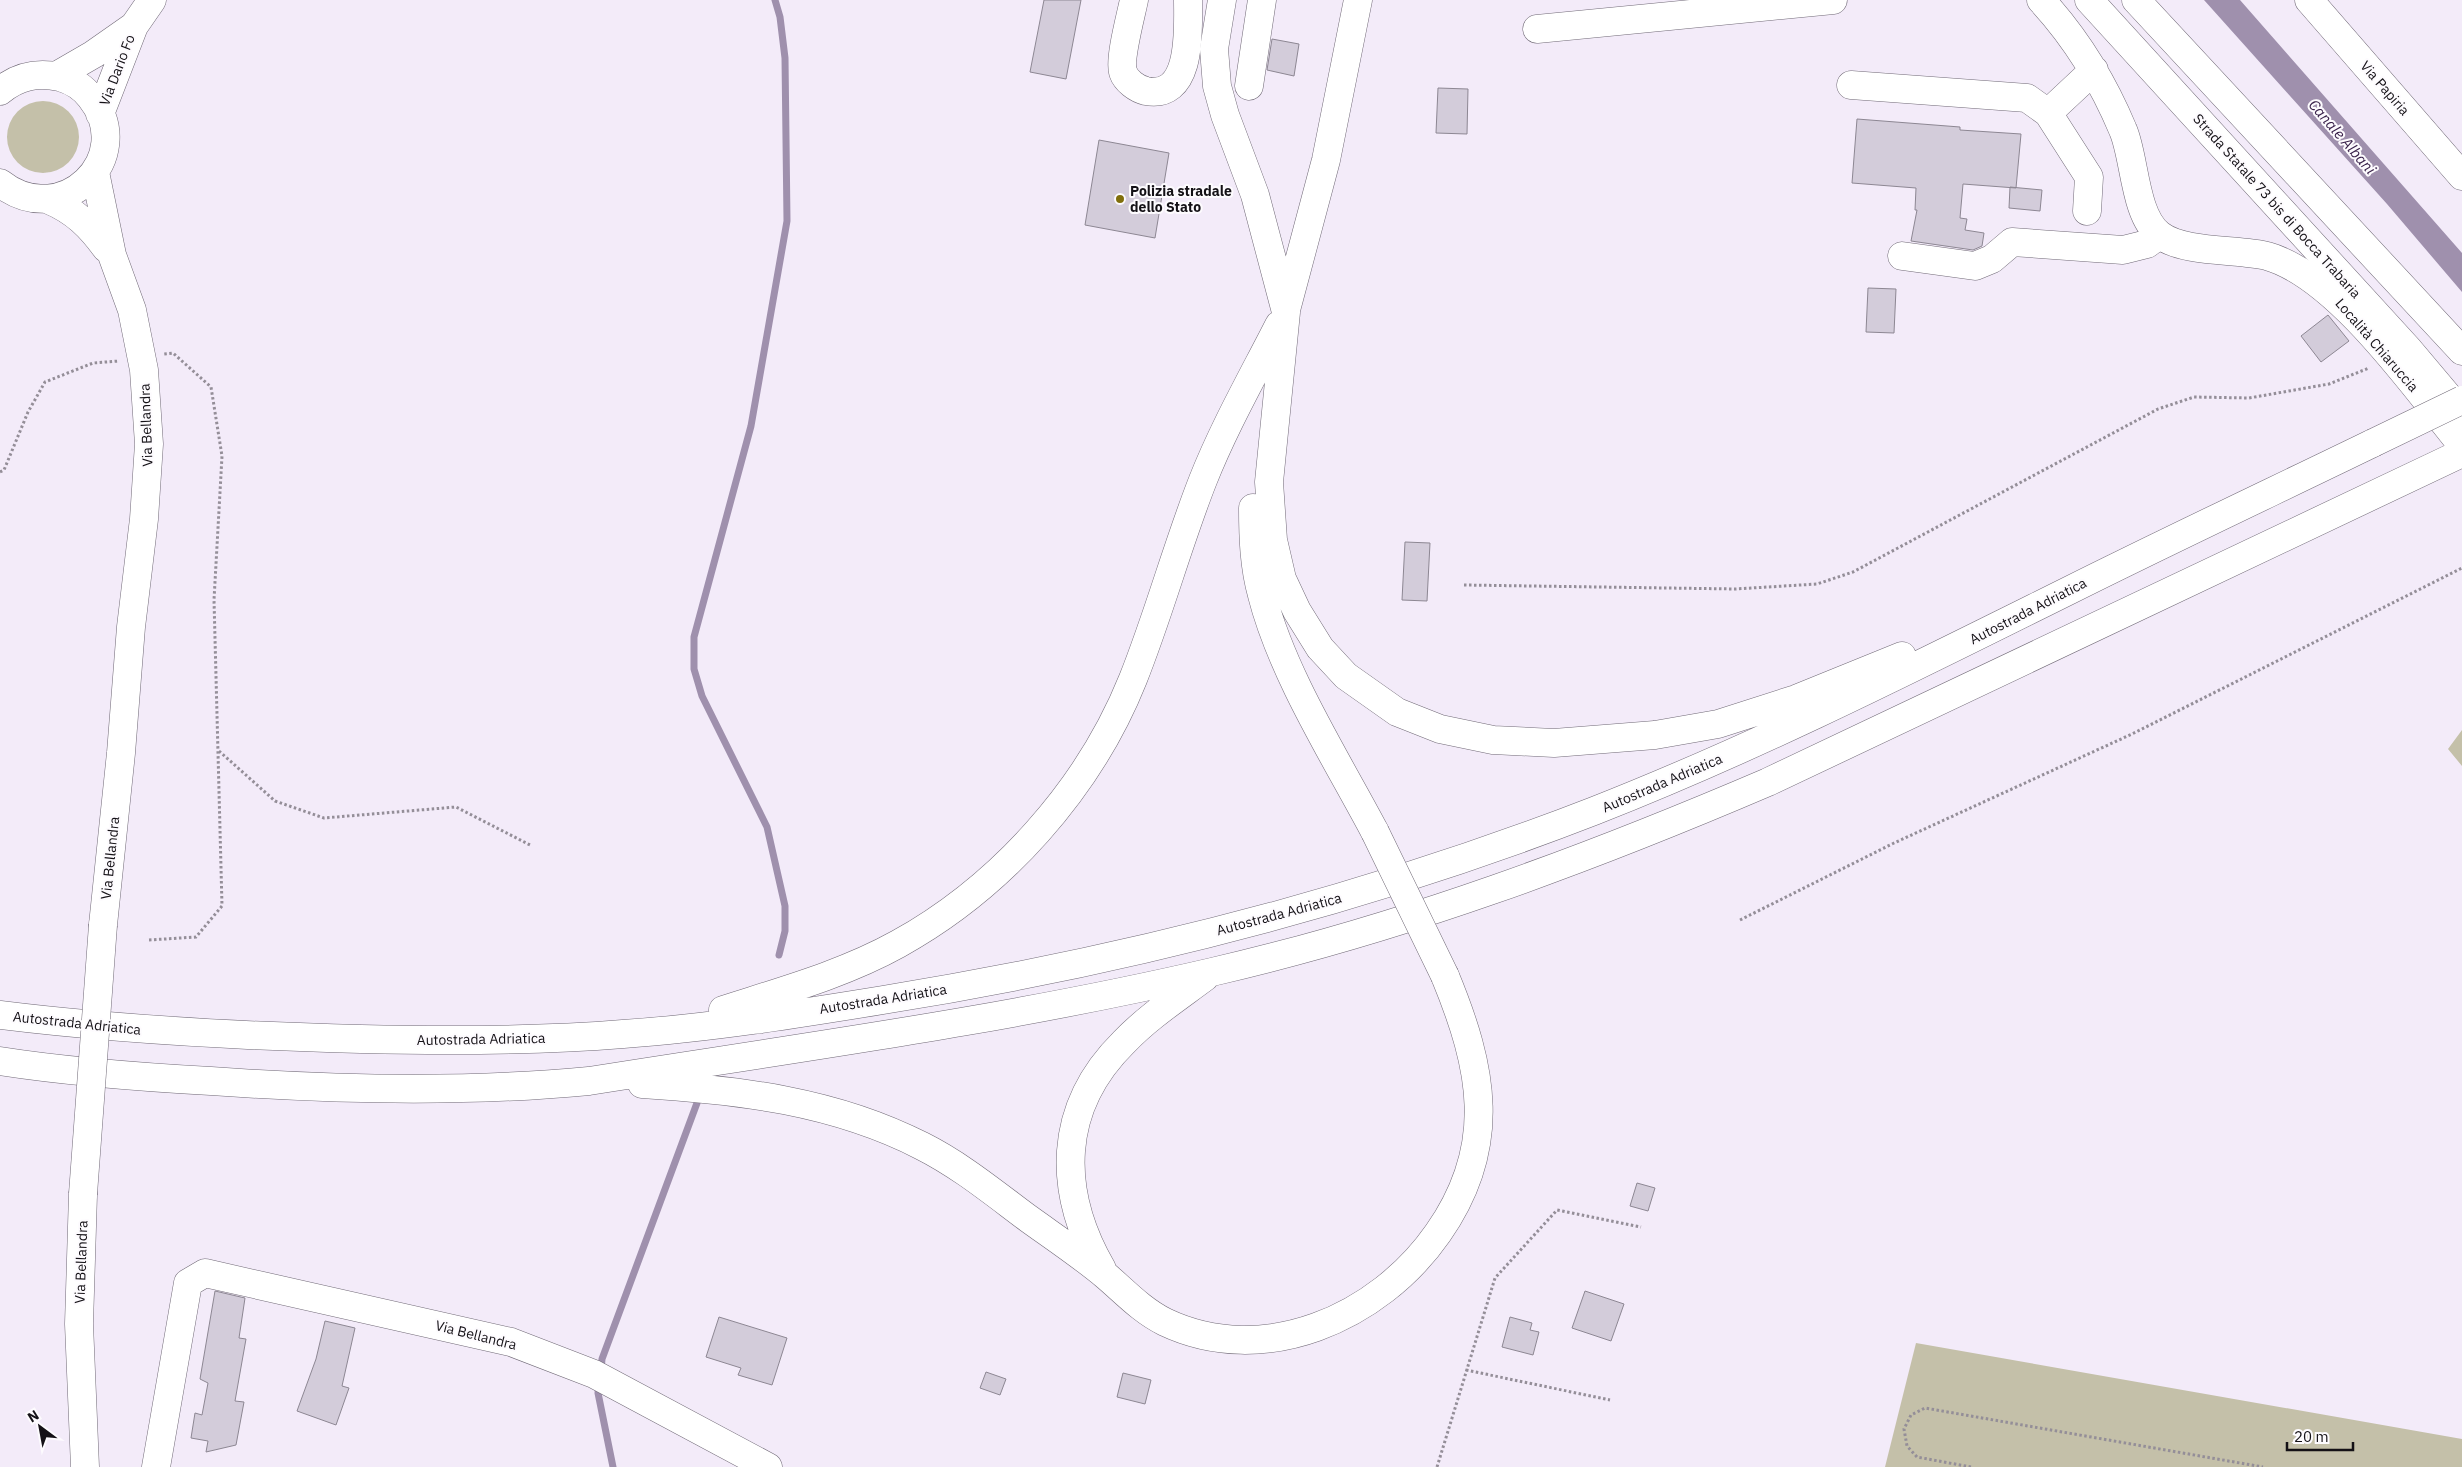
<svg xmlns="http://www.w3.org/2000/svg" width="2462" height="1467" viewBox="0 0 2462 1467" font-family="'IBM Plex Sans',sans-serif">
	<rect width="100%" height="100%" fill="#f3ebf9"/>
	<path fill="#c4c0a9" d="M7 137a36 36 0 1 1 72 0a36 36 0 1 1-72 0Z
		M 2462,730 L 2462,766 L 2448,749 Z
		M 1916,1343 L 2462,1439 L 2462,1467 L 1885,1467 Z"/>
	<path fill="#9f90ad" d="M 2204,0 L 2240,0 L 2462,253 L 2462,292 L 2387,204 Z"/>
	<g fill="none" stroke-linecap="round" stroke-linejoin="round">
		<path stroke="#9f90ad" stroke-width="7" d="M 775,0 L 780,17 L 785,58 L 787,221 L 751,426 L 694,637 L 694,669 L 702,696 L 767,827 L 785,906 L 785,931 L 779,955
			M 601,1371 L 602,1359 L 697,1103
			M 599,1384 L 598,1393 L 613,1467"/>
	</g>
	<path fill="#d3ccda" stroke="#8d8793" d="M 1044,0 L 1081,0 L 1066,79 L 1030,72 Z
		M 1272,39 L 1299,44 L 1294,76 L 1267,70 Z
		M 1438,88 L 1468,89 L 1467,134 L 1436,133 Z
		M 1857,119 L 1960,127 L 1960,130 L 2021,134 L 2016,188 L 1963,184 L 1960,218 L 1967,219 L 1965,230 L 1984,233 L 1982,246 L 1973,250 L 1911,241 L 1917,210 L 1915,210 L 1916,188 L 1852,183 Z
		M 1099,140 L 1169,153 L 1155,238 L 1085,225 Z
		M 2010,187 L 2042,190 L 2040,211 L 2009,208 Z
		M 1868,288 L 1896,289 L 1894,333 L 1866,332 Z
		M 2328,315 L 2349,341 L 2321,362 L 2301,336 Z
		M 1405,542 L 1430,543 L 1427,601 L 1402,600 Z
		M 1637,1183 L 1655,1188 L 1648,1211 L 1630,1206 Z
		M 215,1291 L 245,1298 L 239,1338 L 246,1339 L 235,1401 L 244,1402 L 236,1445 L 206,1452 L 208,1441 L 191,1438 L 195,1413 L 202,1415 L 208,1383 L 200,1379 Z
		M 1585,1291 L 1624,1304 L 1611,1341 L 1572,1328 Z
		M 719,1317 L 787,1338 L 772,1385 L 738,1375 L 741,1368 L 706,1357 Z
		M 1510,1317 L 1532,1323 L 1530,1330 L 1539,1332 L 1533,1355 L 1502,1347 Z
		M 325,1321 L 355,1328 L 342,1386 L 349,1388 L 336,1425 L 297,1411 L 316,1359 Z
		M 986,1372 L 1006,1379 L 1000,1395 L 980,1388 Z
		M 1123,1373 L 1151,1380 L 1145,1404 L 1117,1397 Z"/>
	<g fill="none" stroke-linecap="round" stroke-linejoin="round">
		<defs>
			<path id="minor" d="M 1134,0 C 1131,15 1119,59 1123,72 C 1126,81 1137,89 1146,91 C 1193,100 1188,28 1188,0
				M 2041,0 C 2076,38 2103,82 2123,130 C 2135,157 2134,216 2160,235 C 2183,253 2239,249 2267,256 C 2338,276 2416,389 2462,445
				M 2309,0 L 2462,176
				M 1537,29 L 1833,0
				M 1851,85 L 2027,98 L 2048,113 L 2089,177 L 2087,211
				M 1249,86 L 1262,0
				M 2048,113 L 2094,70
				M 1902,256 L 1975,266 L 1992,259 L 2012,242 L 2123,250 L 2147,244 L 2159,235
				M 156,1467 L 188,1283 L 205,1273 L 511,1342 L 594,1374 L 768,1467"/>
			<path id="major" d="M 56,76 L 94,54 L 134,26
				M 0,91 C 18,76 37,72 60,77 C 73,81 84,88 91,98 C 138,157 62,232 0,183
				M 100,114 L 134,26 L 152,0
				M 95,172 L 112,255 L 132,310 L 144,370 L 149,444 L 144,519 L 131,627 L 121,753 L 103,925
				M 49,200 C 75,211 90,226 106,248
				M 83,1194 L 79,1324 L 85,1467"/>
			<path id="highway" d="M 1222,0 L 1214,49 L 1217,86 L 1225,115 L 1255,195 L 1286,312 L 1269,482 L 1273,540 L 1282,579 L 1297,611 L 1320,648 L 1346,676 L 1397,712 L 1440,729 L 1493,740 L 1554,743 L 1655,735 L 1718,724 L 1796,699 L 1902,656
				M 2089,0 L 2409,350 L 2462,413
				M 2136,0 L 2462,351
				M 1286,310 L 1326,160 L 1358,0
				M 1253,508 C 1253,537 1254,567 1262,595 C 1282,674 1337,760 1375,832
				M 723,1010 C 782,991 844,974 898,944 C 1001,887 1089,789 1133,679 C 1159,614 1177,546 1203,480 C 1224,427 1253,376 1279,325
				M 0,1015 C 120,1030 240,1036 361,1039 C 449,1041 536,1041 623,1034 C 710,1028 797,1014 883,1000 C 1125,961 1365,900 1594,811 C 1757,747 1913,668 2070,590 C 2170,540 2272,492 2373,443
				M 0,1061 C 70,1072 140,1077 211,1081 C 337,1090 463,1093 589,1081 C 797,1048 1006,1020 1212,972 C 1403,928 1588,859 1768,782 L 2462,453
				M 642,1084 C 739,1090 834,1101 922,1146 C 960,1165 994,1193 1029,1219 C 1054,1237 1081,1255 1105,1275 C 1124,1291 1141,1310 1165,1322 C 1264,1369 1379,1318 1438,1233 C 1499,1146 1483,1068 1445,976
				M 1102,1269 C 1057,1191 1057,1108 1124,1042 C 1148,1017 1177,998 1205,977"/>
		</defs>
		<use href="#minor" stroke="#716a77" stroke-width="29"/>
		<use href="#major" stroke="#716a77" stroke-width="29"/>
		<use href="#highway" stroke="#716a77" stroke-width="29"/>
		<path stroke="#948e98" stroke-width="3" stroke-dasharray="2.5 2.5" stroke-linecap="butt" d="M 0,472 L 4,470 L 28,412 L 45,382 L 93,363 L 119,361
			M 1464,585 L 1735,589 L 1817,584 L 1853,572 L 2158,409 L 2194,397 L 2249,398 L 2329,384 L 2369,368
			M 219,751 L 275,801 L 324,818 L 456,807 L 532,846
			M 1740,920 L 1894,843 L 2132,734 L 2462,568
			M 149,940 L 196,937 L 222,906 L 214,600 L 222,456 L 211,387 L 173,353 L 164,354
			M 1466,1370 L 1610,1400
			M 1437,1467 L 1495,1278 L 1557,1210 L 1641,1227
			M 1971,1467 L 1917,1457 L 1907,1446 L 1904,1429 L 1911,1415 L 1925,1408 L 2263,1467"/>
		<use href="#minor" stroke="#fff" stroke-width="28"/>
		<use href="#major" stroke="#fff" stroke-width="28"/>
		<use href="#highway" stroke="#fff" stroke-width="28"/>
		<defs>
			<path id="major-bridge" d="M 83,1194 L 103,925"/>
			<path id="highway-bridge" d="M 2373,443 L 2462,400
				M 1375,832 L 1445,976"/>
		</defs>
		<use href="#major-bridge" stroke="#716a77" stroke-width="29" stroke-linecap="butt"/>
		<use href="#highway-bridge" stroke="#716a77" stroke-width="29" stroke-linecap="butt"/>
		<use href="#major-bridge" stroke="#fff" stroke-width="28"/>
		<use href="#highway-bridge" stroke="#fff" stroke-width="28"/>
	</g>
	<circle fill="#806f0c" stroke="#fdfbfe" stroke-width="2" cx="1120" cy="199" r="5"/>
	<g text-anchor="middle" stroke-width="4" stroke-linejoin="round" paint-order="stroke">
		<g font-size="14" fill="#141116" stroke="#fdfbfe">
			<text transform="translate(117 70) rotate(-69)" y="5">Via Dario Fo</text>
			<text transform="translate(2385 88) rotate(49)" y="5">Via Papiria</text>
			<text transform="translate(2277 206) rotate(48)" y="5">Strada Statale 73 bis di Bocca Trabaria</text>
			<text transform="translate(2377 345) rotate(49)" y="5">Località Chiaruccia</text>
			<text transform="translate(146 425) rotate(-92)" y="5">Via Bellandra</text>
			<text transform="translate(2028 611) rotate(-27)" y="5">Autostrada Adriatica</text>
			<text transform="translate(1662 783) rotate(-23)" y="5">Autostrada Adriatica</text>
			<text transform="translate(110 858) rotate(-84)" y="5">Via Bellandra</text>
			<text transform="translate(1279 914) rotate(-15)" y="5">Autostrada Adriatica</text>
			<text transform="translate(883 999) rotate(-9)" y="5">Autostrada Adriatica</text>
			<text transform="translate(77 1023) rotate(6)" y="5">Autostrada Adriatica</text>
			<text transform="translate(481 1039) rotate(-1)" y="5">Autostrada Adriatica</text>
			<text transform="translate(81 1262) rotate(-88)" y="5">Via Bellandra</text>
			<text transform="translate(476 1335) rotate(14)" y="5">Via Bellandra</text>
		</g>
		<g font-size="14" font-weight="bold" fill="#141116" stroke="#fdfbfe" text-anchor="start">
			<text x="1130" y="196">Polizia stradale<tspan x="1130" dy="16">dello Stato</tspan></text>
		</g>
		<g font-size="15" font-style="italic" fill="#371f48" stroke="#fdfbfe">
			<text transform="translate(2342 137) rotate(49)" y="5">Canale Albani</text>
		</g>
	</g>
	<g transform="translate(40 1427) rotate(328)" stroke="#fdfbfe" stroke-width="4" paint-order="stroke">
	<path d="M0-4L9 19L0 12L-9 19Z" fill="#141116"/>
	<text y="-8" font-size="14" font-weight="bold" text-anchor="middle" fill="#141116">N</text>
	</g>
	<path d="M2287 1442v8h66v-8" fill="none" stroke="#141116" stroke-width="2.5"/>
	<text x="2294" y="1442" font-size="15" fill="#141116" stroke="#fdfbfe" stroke-width="4" paint-order="stroke">20 m</text>
</svg>
